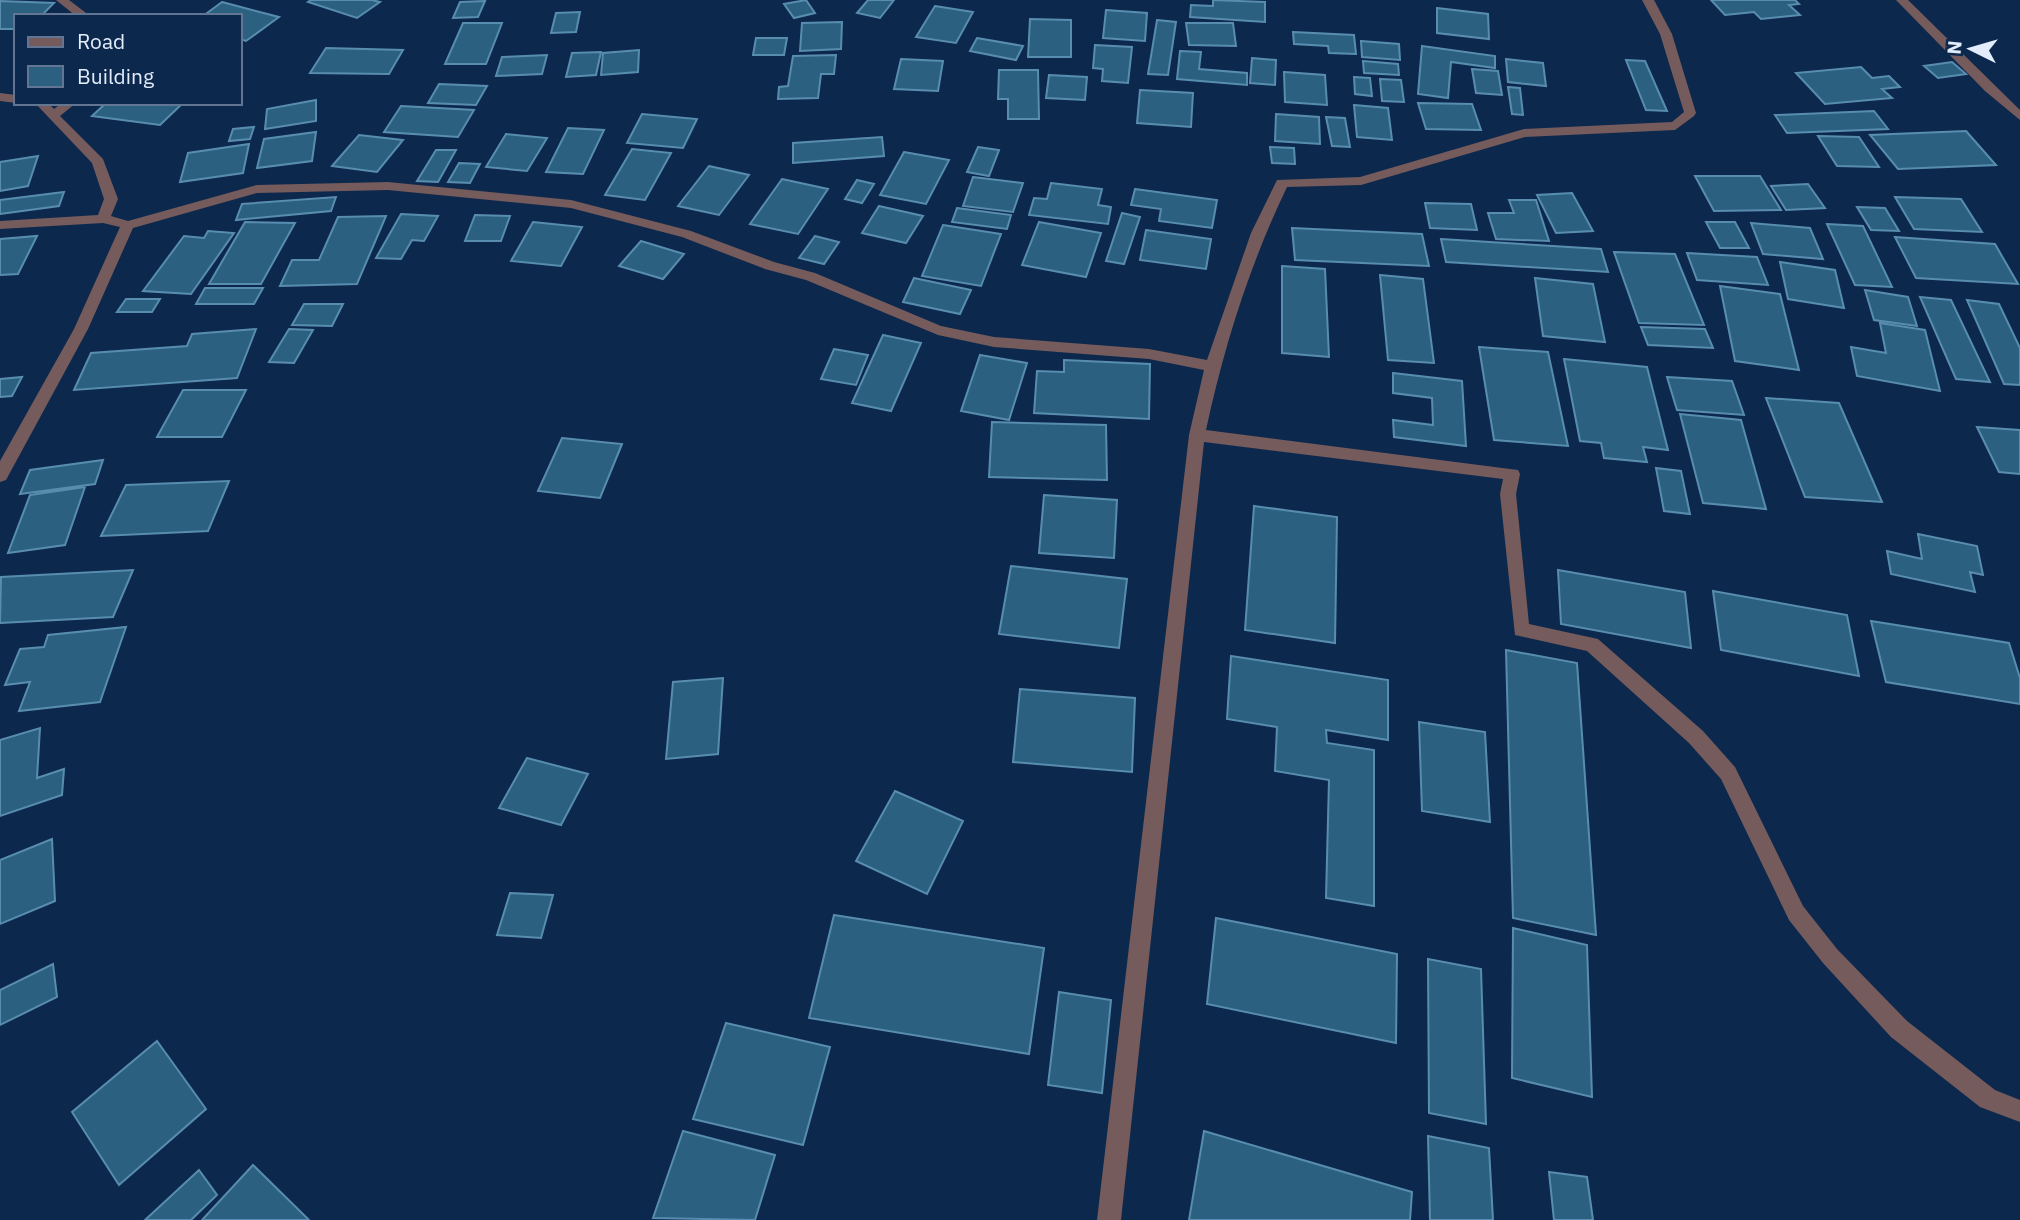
<svg xmlns="http://www.w3.org/2000/svg" width="2020" height="1220" viewBox="0 0 2020 1220" font-family="'IBM Plex Sans',sans-serif">
	<rect width="100%" height="100%" fill="#0d284d"/>
	<path fill="#2b6080" stroke="#588daf" stroke-width="2" d="M 311,0 L 372,0 L 380,2 L 357,18 L 308,2 Z
		M 806,0 L 815,13 L 794,18 L 784,4 Z
		M 868,0 L 894,0 L 880,18 L 857,13 Z
		M 1213,0 L 1265,2 L 1265,22 L 1190,17 L 1191,5 L 1213,6 Z
		M 1711,0 L 1795,0 L 1799,4 L 1789,5 L 1800,15 L 1761,19 L 1754,12 L 1725,15 Z
		M 0,1 L 54,3 L 41,16 L 16,16 L 16,29 L 0,29 Z
		M 485,1 L 478,17 L 453,18 L 460,2 Z
		M 222,2 L 279,17 L 246,41 L 240,39 L 240,16 L 203,16 Z
		M 935,6 L 973,12 L 956,43 L 916,37 Z
		M 1437,8 L 1488,14 L 1489,39 L 1437,33 Z
		M 1106,10 L 1147,13 L 1145,41 L 1103,38 Z
		M 580,12 L 576,32 L 551,33 L 556,13 Z
		M 1030,19 L 1071,20 L 1071,57 L 1028,57 Z
		M 1157,20 L 1176,22 L 1168,75 L 1148,74 Z
		M 842,22 L 841,49 L 800,51 L 802,23 Z
		M 463,23 L 502,23 L 486,64 L 445,64 Z
		M 1186,23 L 1233,23 L 1236,46 L 1189,45 Z
		M 1293,32 L 1354,35 L 1356,54 L 1329,53 L 1328,46 L 1294,44 Z
		M 756,38 L 787,38 L 784,55 L 753,55 Z
		M 977,38 L 1023,46 L 1016,60 L 970,51 Z
		M 1361,41 L 1399,44 L 1400,60 L 1362,57 Z
		M 1095,45 L 1132,47 L 1128,83 L 1102,81 L 1103,69 L 1093,68 Z
		M 1422,46 L 1495,56 L 1495,68 L 1451,62 L 1448,98 L 1418,94 Z
		M 326,48 L 403,50 L 389,74 L 310,73 Z
		M 639,50 L 638,72 L 601,75 L 603,53 Z
		M 1180,51 L 1201,52 L 1199,69 L 1247,73 L 1247,85 L 1177,79 Z
		M 601,52 L 596,75 L 566,77 L 572,53 Z
		M 547,55 L 542,74 L 496,76 L 502,57 Z
		M 836,55 L 834,74 L 821,74 L 818,98 L 778,99 L 779,87 L 788,86 L 793,56 Z
		M 1252,58 L 1276,60 L 1275,85 L 1250,83 Z
		M 901,59 L 943,61 L 938,91 L 894,89 Z
		M 1506,59 L 1543,63 L 1546,86 L 1508,82 Z
		M 1626,60 L 1645,61 L 1667,111 L 1646,110 Z
		M 1363,61 L 1398,64 L 1399,75 L 1364,73 Z
		M 1952,62 L 1966,74 L 1938,78 L 1924,66 Z
		M 1861,67 L 1872,78 L 1889,76 L 1900,87 L 1882,89 L 1892,98 L 1825,104 L 1796,73 Z
		M 1472,69 L 1498,71 L 1502,95 L 1476,93 Z
		M 999,70 L 1038,70 L 1039,119 L 1008,119 L 1008,99 L 998,99 Z
		M 1284,72 L 1325,75 L 1327,105 L 1285,102 Z
		M 1049,75 L 1087,77 L 1085,100 L 1046,98 Z
		M 1354,77 L 1370,78 L 1372,96 L 1355,94 Z
		M 1380,79 L 1401,80 L 1404,102 L 1382,101 Z
		M 439,84 L 487,86 L 476,105 L 428,103 Z
		M 1508,87 L 1520,88 L 1523,115 L 1512,114 Z
		M 1140,90 L 1193,93 L 1191,127 L 1137,123 Z
		M 316,100 L 316,121 L 265,129 L 267,109 Z
		M 106,103 L 183,103 L 160,125 L 92,116 Z
		M 1418,103 L 1472,104 L 1481,130 L 1426,129 Z
		M 1354,105 L 1388,108 L 1392,140 L 1357,137 Z
		M 401,106 L 474,110 L 458,137 L 384,132 Z
		M 1874,111 L 1888,129 L 1787,133 L 1775,115 Z
		M 642,114 L 697,119 L 683,148 L 627,143 Z
		M 1276,114 L 1319,117 L 1320,144 L 1275,141 Z
		M 1326,117 L 1345,118 L 1350,147 L 1332,146 Z
		M 254,127 L 250,139 L 229,141 L 233,129 Z
		M 568,128 L 604,130 L 583,174 L 546,172 Z
		M 1966,131 L 1996,165 L 1898,169 L 1870,135 Z
		M 316,132 L 312,161 L 257,168 L 264,139 Z
		M 506,134 L 547,138 L 527,171 L 486,167 Z
		M 359,135 L 403,140 L 377,172 L 332,166 Z
		M 1818,136 L 1859,137 L 1879,167 L 1837,166 Z
		M 882,137 L 884,156 L 793,163 L 793,143 Z
		M 249,144 L 243,173 L 180,182 L 188,153 Z
		M 978,147 L 999,150 L 989,176 L 967,172 Z
		M 1270,147 L 1294,148 L 1295,164 L 1272,163 Z
		M 632,149 L 671,153 L 645,200 L 605,195 Z
		M 436,150 L 456,150 L 438,182 L 417,181 Z
		M 904,152 L 949,160 L 926,204 L 880,195 Z
		M 38,156 L 28,186 L 0,191 L 0,162 Z
		M 459,163 L 480,164 L 470,183 L 448,182 Z
		M 709,166 L 749,175 L 719,215 L 678,206 Z
		M 1695,176 L 1760,176 L 1781,210 L 1714,211 Z
		M 973,177 L 1023,183 L 1013,212 L 963,206 Z
		M 782,179 L 828,189 L 798,234 L 750,224 Z
		M 857,180 L 874,184 L 862,203 L 845,199 Z
		M 1051,183 L 1102,189 L 1098,205 L 1111,207 L 1108,224 L 1029,215 L 1034,198 L 1047,199 Z
		M 1808,184 L 1825,208 L 1786,210 L 1771,186 Z
		M 1135,189 L 1217,200 L 1212,228 L 1159,221 L 1161,209 L 1131,205 Z
		M 64,192 L 59,206 L 0,214 L 0,200 Z
		M 1572,193 L 1593,231 L 1556,233 L 1537,195 Z
		M 336,197 L 331,211 L 236,220 L 242,204 Z
		M 1895,197 L 1961,199 L 1982,232 L 1914,229 Z
		M 1509,200 L 1536,200 L 1549,241 L 1496,239 L 1488,213 L 1514,213 Z
		M 1425,203 L 1471,204 L 1477,230 L 1430,228 Z
		M 879,206 L 923,216 L 906,243 L 862,233 Z
		M 1857,207 L 1885,208 L 1899,231 L 1871,230 Z
		M 957,208 L 1011,215 L 1007,229 L 952,222 Z
		M 1122,213 L 1140,217 L 1124,264 L 1106,261 Z
		M 401,214 L 438,216 L 424,241 L 412,240 L 401,259 L 376,258 Z
		M 475,215 L 510,216 L 501,241 L 465,241 Z
		M 386,216 L 357,284 L 280,286 L 292,260 L 319,260 L 338,217 Z
		M 245,222 L 295,223 L 261,284 L 209,284 Z
		M 533,222 L 582,227 L 561,266 L 511,261 Z
		M 1039,222 L 1101,233 L 1086,277 L 1022,265 Z
		M 1706,222 L 1735,222 L 1749,248 L 1720,248 Z
		M 1751,223 L 1810,228 L 1823,259 L 1763,254 Z
		M 1827,224 L 1863,226 L 1892,287 L 1855,285 Z
		M 943,225 L 1001,234 L 981,286 L 922,276 Z
		M 1292,228 L 1422,234 L 1429,266 L 1295,260 Z
		M 1146,230 L 1211,239 L 1206,269 L 1140,260 Z
		M 208,231 L 234,233 L 191,294 L 143,291 L 184,236 L 204,238 Z
		M 37,236 L 18,274 L 0,275 L 0,239 Z
		M 815,236 L 839,242 L 824,264 L 799,258 Z
		M 1895,237 L 1995,244 L 2018,284 L 1916,278 Z
		M 1441,239 L 1601,249 L 1608,272 L 1446,262 Z
		M 641,241 L 684,254 L 663,279 L 619,266 Z
		M 1614,252 L 1675,254 L 1704,325 L 1639,323 Z
		M 1687,253 L 1757,257 L 1768,285 L 1697,280 Z
		M 1780,262 L 1835,270 L 1844,308 L 1788,299 Z
		M 1282,266 L 1325,269 L 1329,357 L 1282,353 Z
		M 1380,275 L 1423,279 L 1434,363 L 1388,360 Z
		M 914,278 L 971,290 L 960,314 L 903,302 Z
		M 1535,278 L 1593,284 L 1605,342 L 1543,336 Z
		M 1720,286 L 1780,294 L 1799,370 L 1735,361 Z
		M 205,288 L 263,288 L 254,304 L 196,304 Z
		M 1865,290 L 1908,297 L 1917,326 L 1874,320 Z
		M 1920,297 L 1951,300 L 1990,382 L 1956,379 Z
		M 126,299 L 160,299 L 152,312 L 117,312 Z
		M 1967,300 L 1999,304 L 2020,348 L 2020,385 L 2004,384 Z
		M 304,304 L 343,304 L 332,326 L 292,325 Z
		M 1880,323 L 1925,330 L 1940,391 L 1857,376 L 1851,347 L 1886,353 Z
		M 1641,327 L 1705,329 L 1713,348 L 1648,345 Z
		M 256,329 L 237,378 L 74,390 L 91,353 L 187,346 L 192,334 Z
		M 289,329 L 313,330 L 294,363 L 269,362 Z
		M 883,335 L 921,343 L 891,411 L 852,403 Z
		M 1479,347 L 1548,352 L 1568,446 L 1494,440 Z
		M 834,349 L 868,355 L 856,385 L 821,379 Z
		M 980,355 L 1027,363 L 1009,420 L 961,411 Z
		M 1564,359 L 1647,367 L 1668,450 L 1643,447 L 1647,462 L 1604,458 L 1601,443 L 1580,441 Z
		M 1064,360 L 1150,364 L 1149,419 L 1034,413 L 1037,371 L 1064,372 Z
		M 1393,373 L 1462,381 L 1466,446 L 1394,437 L 1393,420 L 1433,425 L 1432,398 L 1393,393 Z
		M 22,377 L 12,396 L 0,397 L 0,379 Z
		M 1667,377 L 1732,381 L 1744,415 L 1677,410 Z
		M 183,390 L 246,390 L 222,437 L 157,437 Z
		M 1766,398 L 1839,403 L 1882,502 L 1805,497 Z
		M 1680,414 L 1741,420 L 1766,509 L 1703,503 Z
		M 992,422 L 1106,425 L 1107,480 L 989,477 Z
		M 1977,427 L 2020,430 L 2020,474 L 1999,472 Z
		M 562,438 L 622,444 L 600,498 L 538,491 Z
		M 103,460 L 95,484 L 20,494 L 30,470 Z
		M 1656,468 L 1681,471 L 1690,514 L 1664,511 Z
		M 229,481 L 208,531 L 101,536 L 126,485 Z
		M 85,487 L 65,545 L 8,553 L 30,495 Z
		M 1044,495 L 1117,500 L 1114,558 L 1039,553 Z
		M 1254,506 L 1337,517 L 1335,643 L 1245,630 Z
		M 1918,534 L 1977,546 L 1983,575 L 1970,572 L 1975,592 L 1891,574 L 1887,551 L 1922,559 Z
		M 1011,566 L 1127,579 L 1119,648 L 999,634 Z
		M 133,570 L 113,617 L 0,623 L 1,577 Z
		M 1558,570 L 1685,592 L 1691,648 L 1561,624 Z
		M 1713,591 L 1847,615 L 1859,676 L 1721,650 Z
		M 1871,621 L 2009,643 L 2020,678 L 2020,704 L 1886,682 Z
		M 126,627 L 100,702 L 19,711 L 30,682 L 5,685 L 20,649 L 44,647 L 48,635 Z
		M 1506,650 L 1577,663 L 1596,935 L 1513,918 Z
		M 1231,656 L 1388,680 L 1388,740 L 1326,730 L 1327,743 L 1374,750 L 1374,906 L 1326,898 L 1329,780 L 1275,771 L 1277,727 L 1227,719 Z
		M 723,678 L 718,754 L 666,759 L 673,682 Z
		M 1020,689 L 1135,698 L 1132,772 L 1013,762 Z
		M 1419,722 L 1485,732 L 1490,822 L 1422,811 Z
		M 40,728 L 37,778 L 64,769 L 62,795 L 0,816 L 0,740 Z
		M 527,758 L 588,774 L 561,825 L 499,808 Z
		M 895,791 L 963,821 L 927,894 L 856,861 Z
		M 52,839 L 55,901 L 0,924 L 0,860 Z
		M 510,893 L 553,895 L 541,938 L 497,935 Z
		M 834,915 L 1044,948 L 1029,1054 L 809,1018 Z
		M 1216,918 L 1397,954 L 1396,1043 L 1207,1004 Z
		M 1513,928 L 1587,945 L 1592,1097 L 1512,1078 Z
		M 1428,959 L 1481,969 L 1486,1124 L 1429,1113 Z
		M 53,964 L 57,997 L 0,1025 L 0,990 Z
		M 1059,992 L 1111,1000 L 1102,1093 L 1048,1085 Z
		M 726,1023 L 830,1047 L 803,1145 L 693,1119 Z
		M 157,1041 L 206,1109 L 119,1185 L 72,1112 Z
		M 683,1131 L 775,1155 L 755,1220 L 653,1218 Z
		M 1204,1131 L 1412,1192 L 1410,1220 L 1189,1220 Z
		M 1428,1136 L 1489,1148 L 1493,1220 L 1430,1220 Z
		M 253,1165 L 309,1220 L 202,1220 Z
		M 199,1170 L 217,1195 L 191,1220 L 145,1220 Z
		M 1549,1172 L 1587,1177 L 1593,1220 L 1554,1220 Z"/>
	<g fill="none" stroke-linecap="round" stroke-linejoin="round">
		<path fill="#755b5b" fill-rule="evenodd" d="M 56,0 L 69,0 L 90,16 L 76,16 Z
			M 1642,0 L 1654,0 L 1672,34 L 1696,113 L 1694,116 L 1675,130 L 1525,137 L 1361,185 L 1287,187 C 1250,264 1224,346 1206,430 L 1518,470 L 1520,474 L 1516,494 L 1529,624 L 1598,639 L 1703,731 L 1735,767 L 1803,906 L 1837,949 L 1907,1021 L 1995,1090 L 2020,1100 L 2020,1122 L 1980,1107 L 1891,1037 L 1823,963 L 1789,920 L 1721,779 L 1689,743 L 1587,651 L 1515,635 L 1500,494 L 1503,479 L 1204,442 L 1121,1220 L 1097,1220 L 1189,435 L 1204,370 L 1149,359 L 994,347 L 938,335 L 806,280 L 765,269 L 682,237 L 571,208 L 388,190 L 257,193 L 133,228 L 88,329 L 6,480 L 0,482 L 0,461 L 74,329 L 120,227 L 103,223 L 0,229 L 0,221 L 98,215 L 104,199 L 92,163 L 35,103 L 48,103 L 54,109 L 62,103 L 76,103 L 60,116 L 103,159 L 118,199 L 111,216 L 128,221 L 257,185 L 388,182 L 571,200 L 691,231 L 774,262 L 815,273 L 941,326 L 994,337 L 1149,349 L 1207,360 L 1251,233 L 1277,180 L 1360,177 L 1524,129 L 1672,122 L 1684,112 L 1660,34 Z
			M 1896,0 L 1908,0 L 2020,110 L 2020,120 L 1985,91 Z
			M 0,93 L 16,95 L 16,103 L 0,101 Z"/>
	</g>
	<rect x="14" y="14" width="228" height="91" fill="#0d284d" stroke="#627693" stroke-width="2"/>
	<rect x="28" y="37" width="35" height="10" fill="#755b5b" stroke="#627693" stroke-width="2"/>
	<text x="77" y="49" font-size="21" fill="#e2ecfb">Road</text>
	<rect x="28" y="66" width="35" height="21" fill="#2b6080" stroke="#627693" stroke-width="2"/>
	<text x="77" y="84" font-size="21" fill="#e2ecfb">Building</text>
	<g transform="translate(1971 49) rotate(275)" stroke="#0d284d" stroke-width="5" paint-order="stroke">
	<path d="M0-5L12 26L0 18L-12 26Z" fill="#e2ecfb"/>
	<text y="-10" font-size="19" font-weight="bold" text-anchor="middle" fill="#e2ecfb">N</text>
	</g>
</svg>
